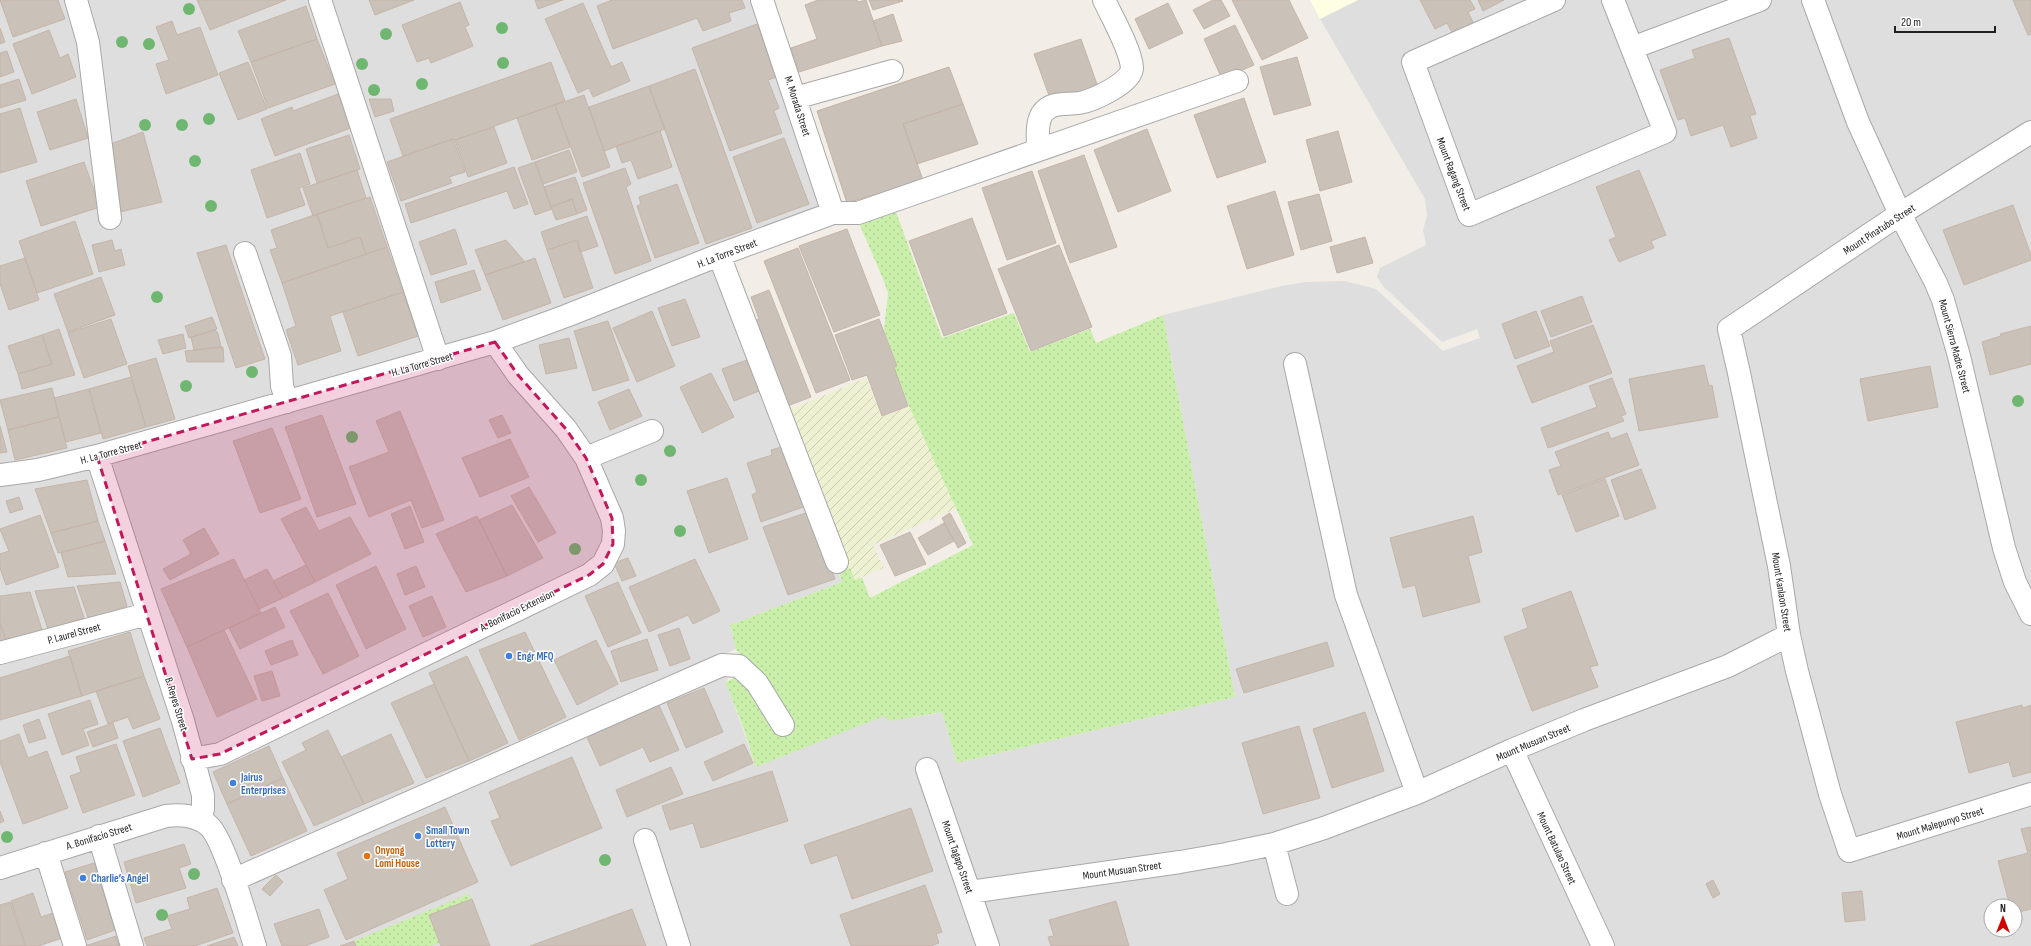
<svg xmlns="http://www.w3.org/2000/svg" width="2031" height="946" viewBox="0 0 2031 946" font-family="'Sofia Sans Condensed',sans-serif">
	<defs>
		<pattern id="farmland-furrows" width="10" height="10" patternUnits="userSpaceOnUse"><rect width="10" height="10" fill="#eef1d1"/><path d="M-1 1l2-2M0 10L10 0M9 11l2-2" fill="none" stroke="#ccceb3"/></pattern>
		<pattern id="grass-dots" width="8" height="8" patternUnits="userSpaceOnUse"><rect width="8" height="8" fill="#caefaa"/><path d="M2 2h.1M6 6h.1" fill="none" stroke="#adcd92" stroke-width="1.8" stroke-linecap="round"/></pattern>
	</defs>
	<rect width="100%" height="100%" fill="#f2eee7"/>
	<path fill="#dfdede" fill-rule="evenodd" d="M 0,0 L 760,0 L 832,213 L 567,315 L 0,474 Z
		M 1358,0 L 2031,0 L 2031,946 L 257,946 L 236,881 L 722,668 L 728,680 L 726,682 L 756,767 L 884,715 L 910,718 L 942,712 L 957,763 L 1235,697 L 1163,315 L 1281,286 L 1306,282 L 1345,281 L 1376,289 L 1443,351 L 1480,338 L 1477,329 L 1442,342 L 1383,286 L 1377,277 L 1380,268 L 1426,245 L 1423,230 L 1427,216 L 1425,199 L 1320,19 ZM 1991,906 L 2015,906 L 2015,930 L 1991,930 Z
		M 718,257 L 842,582 L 730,625 L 736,649 L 234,877 L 214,830 L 106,461 Z
		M 94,462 L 141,612 L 0,648 L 0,480 Z
		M 143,619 L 202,807 L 0,864 L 0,657 Z
		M 167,819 L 206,825 L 252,946 L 135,946 L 103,838 Z
		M 97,841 L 128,946 L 0,946 L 0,871 Z"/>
	<path fill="#feffe2" d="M 1310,0 L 1358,0 L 1320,19 Z"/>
	<path fill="url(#farmland-furrows)" d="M 866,378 L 882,417 L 909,406 L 957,508 L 873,545 L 884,568 L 855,580 L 842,552 L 784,412 Z"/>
	<path fill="url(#grass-dots)" d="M 896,212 L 942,338 L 1014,313 L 1030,352 L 1090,329 L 1096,343 L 1163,315 L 1235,697 L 957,763 L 942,712 L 890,721 L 884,716 L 756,767 L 742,724 L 727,686 L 726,682 L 736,677 L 745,660 L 736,649 L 730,625 L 842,582 L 839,572 L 850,568 L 855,580 L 862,577 L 870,598 L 973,545 L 909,406 L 894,367 L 897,365 L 884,330 L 888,293 L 883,279 L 859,223 Z
		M 469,894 L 472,899 L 429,915 L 440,943 L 431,946 L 356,946 L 354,941 Z"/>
	<path fill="#e5e5e5" d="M 76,935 L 79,946 L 43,946 Z"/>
	<path fill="#cac1b9" stroke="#c5b5a8" d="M 0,0 L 58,0 L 65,19 L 13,37 Z
		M 197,0 L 286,0 L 210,30 Z
		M 369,0 L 414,0 L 375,15 Z
		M 535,0 L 563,0 L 538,9 Z
		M 612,0 L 742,0 L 745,8 L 729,13 L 731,21 L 703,31 L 697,18 L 613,49 L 597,6 Z
		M 818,0 L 857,0 L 858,2 L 866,0 L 882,46 L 799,72 L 791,48 L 817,39 L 805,5 Z
		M 869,0 L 902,0 L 903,1 L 873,10 Z
		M 1213,0 L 1221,0 L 1230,16 L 1204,29 L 1193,10 Z
		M 1232,0 L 1289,0 L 1308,38 L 1262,60 Z
		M 1420,0 L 1470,0 L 1475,9 L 1468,12 L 1474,24 L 1453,34 L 1447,23 L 1435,29 Z
		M 1478,0 L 1504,0 L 1483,11 Z
		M 2013,0 L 2031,0 L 2031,34 L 2028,35 Z
		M 460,2 L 469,25 L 465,27 L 473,46 L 431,63 L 429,58 L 417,62 L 402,25 Z
		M 583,3 L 611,67 L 622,62 L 630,81 L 593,97 L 589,88 L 578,93 L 545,19 Z
		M 1168,3 L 1183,33 L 1149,49 L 1135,19 Z
		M 306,6 L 317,39 L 251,62 L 238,31 Z
		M 893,14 L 902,41 L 882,46 L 873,21 Z
		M 172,21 L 177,35 L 200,27 L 218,75 L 166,94 L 156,64 L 169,60 L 156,27 Z
		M 757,24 L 777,77 L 768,80 L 779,108 L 774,111 L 782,133 L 730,151 L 692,48 Z
		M 1235,25 L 1254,65 L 1222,79 L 1204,39 Z
		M 0,28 L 5,42 L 0,44 Z
		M 49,30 L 60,58 L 68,54 L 76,77 L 32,94 L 13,44 Z
		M 1729,38 L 1756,114 L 1750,116 L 1757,138 L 1731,147 L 1723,125 L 1691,136 L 1685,118 L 1678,120 L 1660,70 L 1695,58 L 1692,50 Z
		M 317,39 L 335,84 L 268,108 L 251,62 Z
		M 1081,39 L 1099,90 L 1052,104 L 1034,54 Z
		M 7,51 L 14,72 L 0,77 L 0,53 Z
		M 1297,57 L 1311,105 L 1274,115 L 1260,67 Z
		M 248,62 L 267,109 L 238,120 L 219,73 Z
		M 551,62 L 565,101 L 455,140 L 453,139 L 403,156 L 390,119 Z
		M 949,67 L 963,104 L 903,124 L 923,180 L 847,203 L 817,111 Z
		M 695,69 L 752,228 L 706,244 L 649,86 Z
		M 19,79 L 26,100 L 0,108 L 0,85 Z
		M 649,86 L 665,129 L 604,151 L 589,107 Z
		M 338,94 L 351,128 L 275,156 L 261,119 L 292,107 L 293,111 Z
		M 584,95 L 610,167 L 582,177 L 555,105 Z
		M 1244,98 L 1266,162 L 1217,178 L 1194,115 Z
		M 76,99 L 88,138 L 50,150 L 37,112 Z
		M 369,99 L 391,99 L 394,111 L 375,117 Z
		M 963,104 L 978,144 L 917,164 L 903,124 Z
		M 555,105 L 570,147 L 532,160 L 517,118 Z
		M 20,108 L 37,162 L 0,173 L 0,114 Z
		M 494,127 L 507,163 L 468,177 L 455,140 Z
		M 1147,129 L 1171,191 L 1118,212 L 1094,150 Z
		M 660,131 L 672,167 L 638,179 L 631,160 L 622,163 L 616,146 Z
		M 1338,131 L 1352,182 L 1320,191 L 1306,140 Z
		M 143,132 L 162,202 L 116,213 L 108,145 Z
		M 349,135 L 360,169 L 317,183 L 306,149 Z
		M 784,138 L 809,204 L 757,223 L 733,157 Z
		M 453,139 L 465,172 L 449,177 L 452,183 L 401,201 L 387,162 Z
		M 569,150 L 577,172 L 543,184 L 535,162 Z
		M 300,153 L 310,184 L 299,188 L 305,205 L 267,218 L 251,170 Z
		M 1084,155 L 1117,247 L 1070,263 L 1038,171 Z
		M 84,162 L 100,207 L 41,226 L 26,181 Z
		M 535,162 L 552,209 L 535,215 L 518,168 Z
		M 514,167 L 528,204 L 514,209 L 507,191 L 411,223 L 405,204 Z
		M 625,168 L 631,184 L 626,187 L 651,261 L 615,274 L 583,183 Z
		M 357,170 L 366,198 L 313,216 L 303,188 Z
		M 1639,170 L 1666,235 L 1651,241 L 1654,248 L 1619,262 L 1609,240 L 1616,237 L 1596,187 Z
		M 1032,171 L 1056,243 L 1007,260 L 982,188 Z
		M 575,177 L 587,210 L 577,214 L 572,199 L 551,207 L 544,187 Z
		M 677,184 L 699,243 L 655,258 L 637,206 L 641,204 L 639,197 Z
		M 1275,191 L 1294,255 L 1247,269 L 1227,206 Z
		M 1319,194 L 1332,241 L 1301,250 L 1288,202 Z
		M 370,197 L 387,247 L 366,254 L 360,237 L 328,248 L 317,214 Z
		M 572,199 L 577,214 L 556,220 L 551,207 Z
		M 2013,205 L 2031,255 L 2031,260 L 1964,285 L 1943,230 Z
		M 317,214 L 328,248 L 360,237 L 366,254 L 282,283 L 270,250 L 277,248 L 271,230 Z
		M 587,216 L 598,246 L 580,252 L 577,240 L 547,250 L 541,232 Z
		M 972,218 L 1007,313 L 944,336 L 909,241 Z
		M 75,221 L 93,274 L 37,293 L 19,241 Z
		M 455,229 L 467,264 L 431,275 L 419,242 Z
		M 847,229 L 880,315 L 834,332 L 799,246 Z
		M 1365,237 L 1373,263 L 1337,273 L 1330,247 Z
		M 112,240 L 115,251 L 121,249 L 125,265 L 99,272 L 92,245 Z
		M 506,240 L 525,262 L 485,275 L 475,250 Z
		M 577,240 L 593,288 L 564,298 L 547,250 Z
		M 226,245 L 265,359 L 236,368 L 197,253 Z
		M 1059,245 L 1092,327 L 1031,351 L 998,269 Z
		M 387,247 L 403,292 L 330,316 L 341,351 L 298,365 L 286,330 L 296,326 L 282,283 Z
		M 798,248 L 850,380 L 816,393 L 764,261 Z
		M 25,258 L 39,300 L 9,310 L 0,284 L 0,266 Z
		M 535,258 L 551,303 L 503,320 L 485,275 Z
		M 474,270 L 481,290 L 441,303 L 435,282 Z
		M 101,277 L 115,315 L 68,332 L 54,294 Z
		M 769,290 L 811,397 L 785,407 L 752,322 L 759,319 L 751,297 Z
		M 403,292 L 418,336 L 358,356 L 343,312 Z
		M 1582,296 L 1592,322 L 1551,337 L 1541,311 Z
		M 685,299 L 700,337 L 672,346 L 658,308 Z
		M 652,311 L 675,366 L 637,382 L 613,328 Z
		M 1536,311 L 1550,346 L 1515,359 L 1502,324 Z
		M 212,317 L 217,329 L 189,338 L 185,326 Z
		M 111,319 L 127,364 L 84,378 L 68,333 Z
		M 879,319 L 897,366 L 894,367 L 908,406 L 882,416 L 867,375 L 852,380 L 835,335 Z
		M 608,321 L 629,380 L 593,391 L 574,331 Z
		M 1593,325 L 1612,373 L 1532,403 L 1517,366 L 1554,352 L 1550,341 Z
		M 2031,326 L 2031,364 L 1990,375 L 1982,342 L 2001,336 L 2000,334 Z
		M 59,329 L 75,375 L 22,389 L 18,374 L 52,364 L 42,335 Z
		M 215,330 L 218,333 L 221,347 L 194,350 L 191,337 Z
		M 183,334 L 186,348 L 163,354 L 158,340 Z
		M 42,335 L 52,364 L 18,374 L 8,346 Z
		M 569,338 L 577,368 L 546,374 L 539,345 Z
		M 221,347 L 223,347 L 224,362 L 187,362 L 185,351 Z
		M 156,358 L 175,419 L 146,427 L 128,366 Z
		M 747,360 L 759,391 L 734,401 L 722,369 Z
		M 1704,365 L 1709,386 L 1712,385 L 1718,417 L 1639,431 L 1629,379 Z
		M 1930,366 L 1938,407 L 1868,421 L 1860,379 Z
		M 711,373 L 734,417 L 702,433 L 680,387 Z
		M 131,377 L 146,427 L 103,439 L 89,389 Z
		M 1612,378 L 1626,414 L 1621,416 L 1624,421 L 1548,448 L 1541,428 L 1597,407 L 1589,386 Z
		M 52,388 L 59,417 L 8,430 L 0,400 Z
		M 89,389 L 101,433 L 66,442 L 54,398 Z
		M 629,389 L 642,416 L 610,430 L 598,402 Z
		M 400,411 L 444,520 L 422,528 L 411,500 L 369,517 L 349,467 L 389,452 L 376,421 Z
		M 322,415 L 356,504 L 317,517 L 285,427 Z
		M 502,415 L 511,433 L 498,438 L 489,420 Z
		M 59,417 L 67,448 L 15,460 L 8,430 Z
		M 0,426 L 7,452 L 0,453 Z
		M 272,428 L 301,499 L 260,513 L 233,441 Z
		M 1608,432 L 1611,439 L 1627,433 L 1639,465 L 1558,495 L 1549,470 L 1561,466 L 1555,452 Z
		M 510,439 L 529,477 L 480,497 L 462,458 Z
		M 785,446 L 806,506 L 761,522 L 752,495 L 757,492 L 747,463 L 772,455 L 771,450 Z
		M 1641,469 L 1656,508 L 1625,520 L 1611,480 Z
		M 727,478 L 748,539 L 709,553 L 687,491 Z
		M 1605,479 L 1619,516 L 1576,532 L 1562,495 Z
		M 87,480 L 98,521 L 51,533 L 35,489 Z
		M 529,487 L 556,533 L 538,542 L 511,496 Z
		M 19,497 L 23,509 L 10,513 L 6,501 Z
		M 512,505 L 543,558 L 507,576 L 479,520 Z
		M 410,506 L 424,542 L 405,549 L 391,514 Z
		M 306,507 L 319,531 L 350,517 L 371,554 L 315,582 L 281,519 Z
		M 809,512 L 835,579 L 788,595 L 763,527 Z
		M 950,513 L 966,543 L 958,548 L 942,518 Z
		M 40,515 L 59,567 L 6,585 L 0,568 L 0,554 L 9,551 L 0,529 Z
		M 477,516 L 507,576 L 466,592 L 436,534 Z
		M 1473,516 L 1482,552 L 1468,556 L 1480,602 L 1423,617 L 1415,585 L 1403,588 L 1390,538 Z
		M 98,521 L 105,541 L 58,553 L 51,533 Z
		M 944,523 L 954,541 L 928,555 L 918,538 Z
		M 204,528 L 219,554 L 170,580 L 163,569 L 191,554 L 183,540 Z
		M 910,532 L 926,564 L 895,576 L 880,545 Z
		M 105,541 L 116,574 L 68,577 L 61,553 Z
		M 628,558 L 636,576 L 622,581 L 614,563 Z
		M 234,559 L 261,613 L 187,647 L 161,589 Z
		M 695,559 L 720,611 L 693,624 L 688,615 L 649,632 L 629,587 Z
		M 306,565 L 315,582 L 283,598 L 273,581 Z
		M 376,566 L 406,629 L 366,649 L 336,585 Z
		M 416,566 L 425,587 L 405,595 L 397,574 Z
		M 267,569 L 283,598 L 259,609 L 244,580 Z
		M 120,582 L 127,606 L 89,620 L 77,586 Z
		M 618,582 L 641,633 L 608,647 L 585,596 Z
		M 74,587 L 84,618 L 48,629 L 35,591 Z
		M 1571,591 L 1598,665 L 1590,667 L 1598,687 L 1532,711 L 1504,637 L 1528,628 L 1522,609 Z
		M 30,592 L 42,630 L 6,641 L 0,623 L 0,596 Z
		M 328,593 L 359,656 L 323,674 L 290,611 Z
		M 432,596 L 446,627 L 423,637 L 409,606 Z
		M 275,607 L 285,627 L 240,649 L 229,628 Z
		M 0,623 L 6,641 L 0,643 Z
		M 679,628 L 690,659 L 670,666 L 658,635 Z
		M 224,630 L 257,699 L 217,717 L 187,647 Z
		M 130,632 L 144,676 L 82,696 L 68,651 Z
		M 525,632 L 566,717 L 519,740 L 479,650 Z
		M 647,639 L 658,670 L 621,682 L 611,651 Z
		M 292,640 L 298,655 L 271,665 L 265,651 Z
		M 596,640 L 618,684 L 577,705 L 554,660 Z
		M 1327,642 L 1334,666 L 1244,693 L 1236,669 Z
		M 70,656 L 82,696 L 0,720 L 0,678 Z
		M 467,656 L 508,743 L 469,761 L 429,673 Z
		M 272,671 L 280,696 L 262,701 L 254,676 Z
		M 144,676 L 160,719 L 133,729 L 128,717 L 108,724 L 96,691 Z
		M 434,684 L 469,761 L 426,778 L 391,703 Z
		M 704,688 L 723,732 L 686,748 L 667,703 Z
		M 90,700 L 98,724 L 83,729 L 89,745 L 62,755 L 48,714 Z
		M 658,703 L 679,750 L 650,762 L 643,747 L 600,766 L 586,735 Z
		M 2022,705 L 2023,708 L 2031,705 L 2031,772 L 2013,777 L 2009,762 L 1969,773 L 1956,722 Z
		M 1365,712 L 1384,771 L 1332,788 L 1313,729 Z
		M 39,719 L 46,738 L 29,743 L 23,725 Z
		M 113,723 L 118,738 L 93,747 L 87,732 Z
		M 1299,726 L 1320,798 L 1263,814 L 1242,743 Z
		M 160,728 L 180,783 L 143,797 L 123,741 Z
		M 328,730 L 364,804 L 314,826 L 282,762 L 306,750 L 302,743 Z
		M 19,734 L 28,758 L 47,751 L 68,808 L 23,824 L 0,762 L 0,741 Z
		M 391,734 L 414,783 L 364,804 L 341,757 Z
		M 116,744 L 135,795 L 83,813 L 70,776 L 81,772 L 76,757 Z
		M 744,744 L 753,763 L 713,781 L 704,762 Z
		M 269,746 L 283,778 L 227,804 L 213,772 Z
		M 572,757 L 602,828 L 511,866 L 491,821 L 500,818 L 489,792 Z
		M 671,767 L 683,794 L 627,817 L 616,790 Z
		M 772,771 L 788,821 L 701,848 L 693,823 L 670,830 L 662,806 Z
		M 283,778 L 307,831 L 251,856 L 227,804 Z
		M 445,807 L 478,882 L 346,940 L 324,890 L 348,879 L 337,853 Z
		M 911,808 L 933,871 L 852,899 L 837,855 L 811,864 L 804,845 Z
		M 0,811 L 4,821 L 0,823 Z
		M 2031,827 L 2031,909 L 2015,913 L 2015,906 L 2010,906 L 1998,861 L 2028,853 L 2021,829 Z
		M 184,844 L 191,864 L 179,868 L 186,888 L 136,903 L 124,862 Z
		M 94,863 L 115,930 L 87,940 L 65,872 Z
		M 276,875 L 283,882 L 270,896 L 262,889 Z
		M 1713,880 L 1720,894 L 1713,898 L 1706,884 Z
		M 925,885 L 942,932 L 936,934 L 939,943 L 931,946 L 851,946 L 840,915 Z
		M 217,888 L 233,933 L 195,946 L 147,946 L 144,938 L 172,929 L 167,916 L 190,909 L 187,898 Z
		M 1862,891 L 1865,920 L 1845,922 L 1842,893 Z
		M 33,893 L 41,917 L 56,912 L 65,937 L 38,946 L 26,946 L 11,901 Z
		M 472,899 L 490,946 L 441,946 L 429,915 Z
		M 1116,901 L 1129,946 L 1051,946 L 1048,937 L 1054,936 L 1049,920 Z
		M 10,902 L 25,946 L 0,946 L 0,905 Z
		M 319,909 L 329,937 L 305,946 L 282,946 L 274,924 Z
		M 632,909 L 646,946 L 530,946 Z
		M 116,936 L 119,946 L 85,946 Z
		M 234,937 L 238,946 L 207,946 Z
		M 354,941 L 356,946 L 340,946 Z"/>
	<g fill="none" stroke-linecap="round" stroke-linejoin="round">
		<defs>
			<path id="minor" d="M 76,0 L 88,42 L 110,218
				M 320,0 L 438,359
				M 762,0 L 833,213
				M 1554,0 L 1413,62 L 1469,215 L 1665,132 L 1613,0
				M 1813,0 L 1858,122 L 1900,214 L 1936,283 L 1943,300 L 1959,356 L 2004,548 L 2015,582 L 2031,614
				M 1632,48 L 1760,0
				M 795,98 L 892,71
				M 2031,132 L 1900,214 L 1729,329 L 1739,373 L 1779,566 L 1789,635 L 1797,671 L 1830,794 L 1849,851 L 2031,794
				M 1038,150 C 1038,138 1036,124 1042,114 C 1051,101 1066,105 1079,103 C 1092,101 1132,83 1132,68 C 1131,50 1112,17 1104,0
				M 245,253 L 280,356 L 282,386 L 287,402
				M 719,255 L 837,562
				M 1295,364 L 1346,595 L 1417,793
				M 97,456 L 183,721 L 203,795 L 203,809 L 200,820
				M 586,458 L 652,431
				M 0,475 L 38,470 L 97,456 L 495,342 L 566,316 L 719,255 L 833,213 L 858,213 L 1237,81
				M 0,653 L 147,614
				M 1512,750 L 1603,946
				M 192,759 L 220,754 L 589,575 L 603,564 L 613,544 L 614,531 L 612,518 L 586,458 L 566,429 L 518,375 L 495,342
				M 927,769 L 988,946
				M 99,836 L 132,946
				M 645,840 L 679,946
				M 1274,844 L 1287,894
				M 46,853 L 75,946
				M 0,868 L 166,816 C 182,814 197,815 209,826 C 225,841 247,921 255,946
				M 233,880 L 722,665 L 739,666 L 757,683 L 783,725
				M 970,892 L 1180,862 L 1226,854 L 1274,844 L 1324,828 L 1417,793 L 1512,750 L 1584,720 L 1728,666 L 1789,635"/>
		</defs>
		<use href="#minor" stroke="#a8a8a8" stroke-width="24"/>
		<use href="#minor" stroke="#fff" stroke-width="22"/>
	</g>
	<g fill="#6fb771">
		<circle cx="189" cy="9" r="6"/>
		<circle cx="502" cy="28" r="6"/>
		<circle cx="386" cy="34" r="6"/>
		<circle cx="122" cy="42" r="6"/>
		<circle cx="149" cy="44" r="6"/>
		<circle cx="503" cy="63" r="6"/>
		<circle cx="362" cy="64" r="6"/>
		<circle cx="422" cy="84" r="6"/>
		<circle cx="374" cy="90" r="6"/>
		<circle cx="209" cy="119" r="6"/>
		<circle cx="145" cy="125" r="6"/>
		<circle cx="182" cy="125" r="6"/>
		<circle cx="195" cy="161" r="6"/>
		<circle cx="211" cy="206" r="6"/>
		<circle cx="157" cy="297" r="6"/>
		<circle cx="252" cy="372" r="6"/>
		<circle cx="186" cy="386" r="6"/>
		<circle cx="2018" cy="401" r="6"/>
		<circle cx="352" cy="437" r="6"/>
		<circle cx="670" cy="451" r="6"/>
		<circle cx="641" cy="480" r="6"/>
		<circle cx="680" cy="531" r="6"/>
		<circle cx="575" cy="549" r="6"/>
		<circle cx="7" cy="837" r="6"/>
		<circle cx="605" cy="860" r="6"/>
		<circle cx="194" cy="874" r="6"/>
		<circle cx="162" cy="915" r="6"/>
	</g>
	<path fill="#c2185b" fill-opacity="0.2" stroke="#c2185b" stroke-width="3" stroke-dasharray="8 5" stroke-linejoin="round" d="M 495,342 L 518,375 L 566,429 L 586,458 L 612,518 L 613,544 L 603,564 L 589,575 L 220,754 L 192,759 L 97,456 Z"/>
	<g fill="#3f7fe0" stroke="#fff" stroke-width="1.5">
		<circle cx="509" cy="656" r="4"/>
		<circle cx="233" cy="783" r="4"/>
		<circle cx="418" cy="836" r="4"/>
		<circle cx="83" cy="878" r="4"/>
	</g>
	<circle fill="#e8710a" stroke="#fff" stroke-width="1.5" cx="367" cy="856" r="4"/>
	<g text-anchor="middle" stroke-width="3" stroke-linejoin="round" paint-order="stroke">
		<g font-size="11" fill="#212121" stroke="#fff">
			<text transform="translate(798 106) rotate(72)" y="4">M. Morada Street</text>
			<text transform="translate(1454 174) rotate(69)" y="4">Mount Ragang Street</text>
			<text transform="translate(1879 229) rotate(-33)" y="4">Mount Pinatubo Street</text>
			<text transform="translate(727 253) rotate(-21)" y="4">H. La Torre Street</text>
			<text transform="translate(1955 346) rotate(75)" y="4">Mount Sierra Madre Street</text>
			<text transform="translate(422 364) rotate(-16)" y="4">H. La Torre Street</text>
			<text transform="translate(111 452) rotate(-15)" y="4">H. La Torre Street</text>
			<text transform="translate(1782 592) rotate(81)" y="4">Mount Kanlaon Street</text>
			<text transform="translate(517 610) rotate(-26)" y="4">A. Bonifacio Extension</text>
			<text transform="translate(74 633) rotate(-15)" y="4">P. Laurel Street</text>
			<text transform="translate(177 704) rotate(73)" y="4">B. Reyes Street</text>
			<text transform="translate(1533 742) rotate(-23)" y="4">Mount Musuan Street</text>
			<text transform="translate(1940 823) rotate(-17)" y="4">Mount Malepunyo Street</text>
			<text transform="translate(99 836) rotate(-17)" y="4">A. Bonifacio Street</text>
			<text transform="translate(1557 848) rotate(65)" y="4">Mount Batulao Street</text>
			<text transform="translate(958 857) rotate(71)" y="4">Mount Tagapo Street</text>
			<text transform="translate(1122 870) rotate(-8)" y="4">Mount Musuan Street</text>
		</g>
		<g font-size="11" font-weight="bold" fill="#366cbe" stroke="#fff" text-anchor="start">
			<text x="517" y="660">Engr MFQ</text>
			<text x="241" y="781">Jairus<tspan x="241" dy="13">Enterprises</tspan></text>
			<text x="426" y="834">Small Town<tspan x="426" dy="13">Lottery</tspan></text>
			<text x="91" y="882">Charlie’s Angel</text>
		</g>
		<g font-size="11" font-weight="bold" fill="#c56008" stroke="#fff" text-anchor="start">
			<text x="375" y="854">Onyong<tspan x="375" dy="13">Lomi House</tspan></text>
		</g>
	</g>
	<g transform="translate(2003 918)"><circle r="19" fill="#ffffff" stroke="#a6a6a6"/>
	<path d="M0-3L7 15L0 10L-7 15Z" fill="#d10400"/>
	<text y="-6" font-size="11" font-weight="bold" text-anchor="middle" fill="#212121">N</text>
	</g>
	<path d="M1895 26v6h100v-6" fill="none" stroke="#212121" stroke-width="2"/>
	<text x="1901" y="26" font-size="12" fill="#212121" stroke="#ffffff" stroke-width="3" paint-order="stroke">20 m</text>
</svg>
